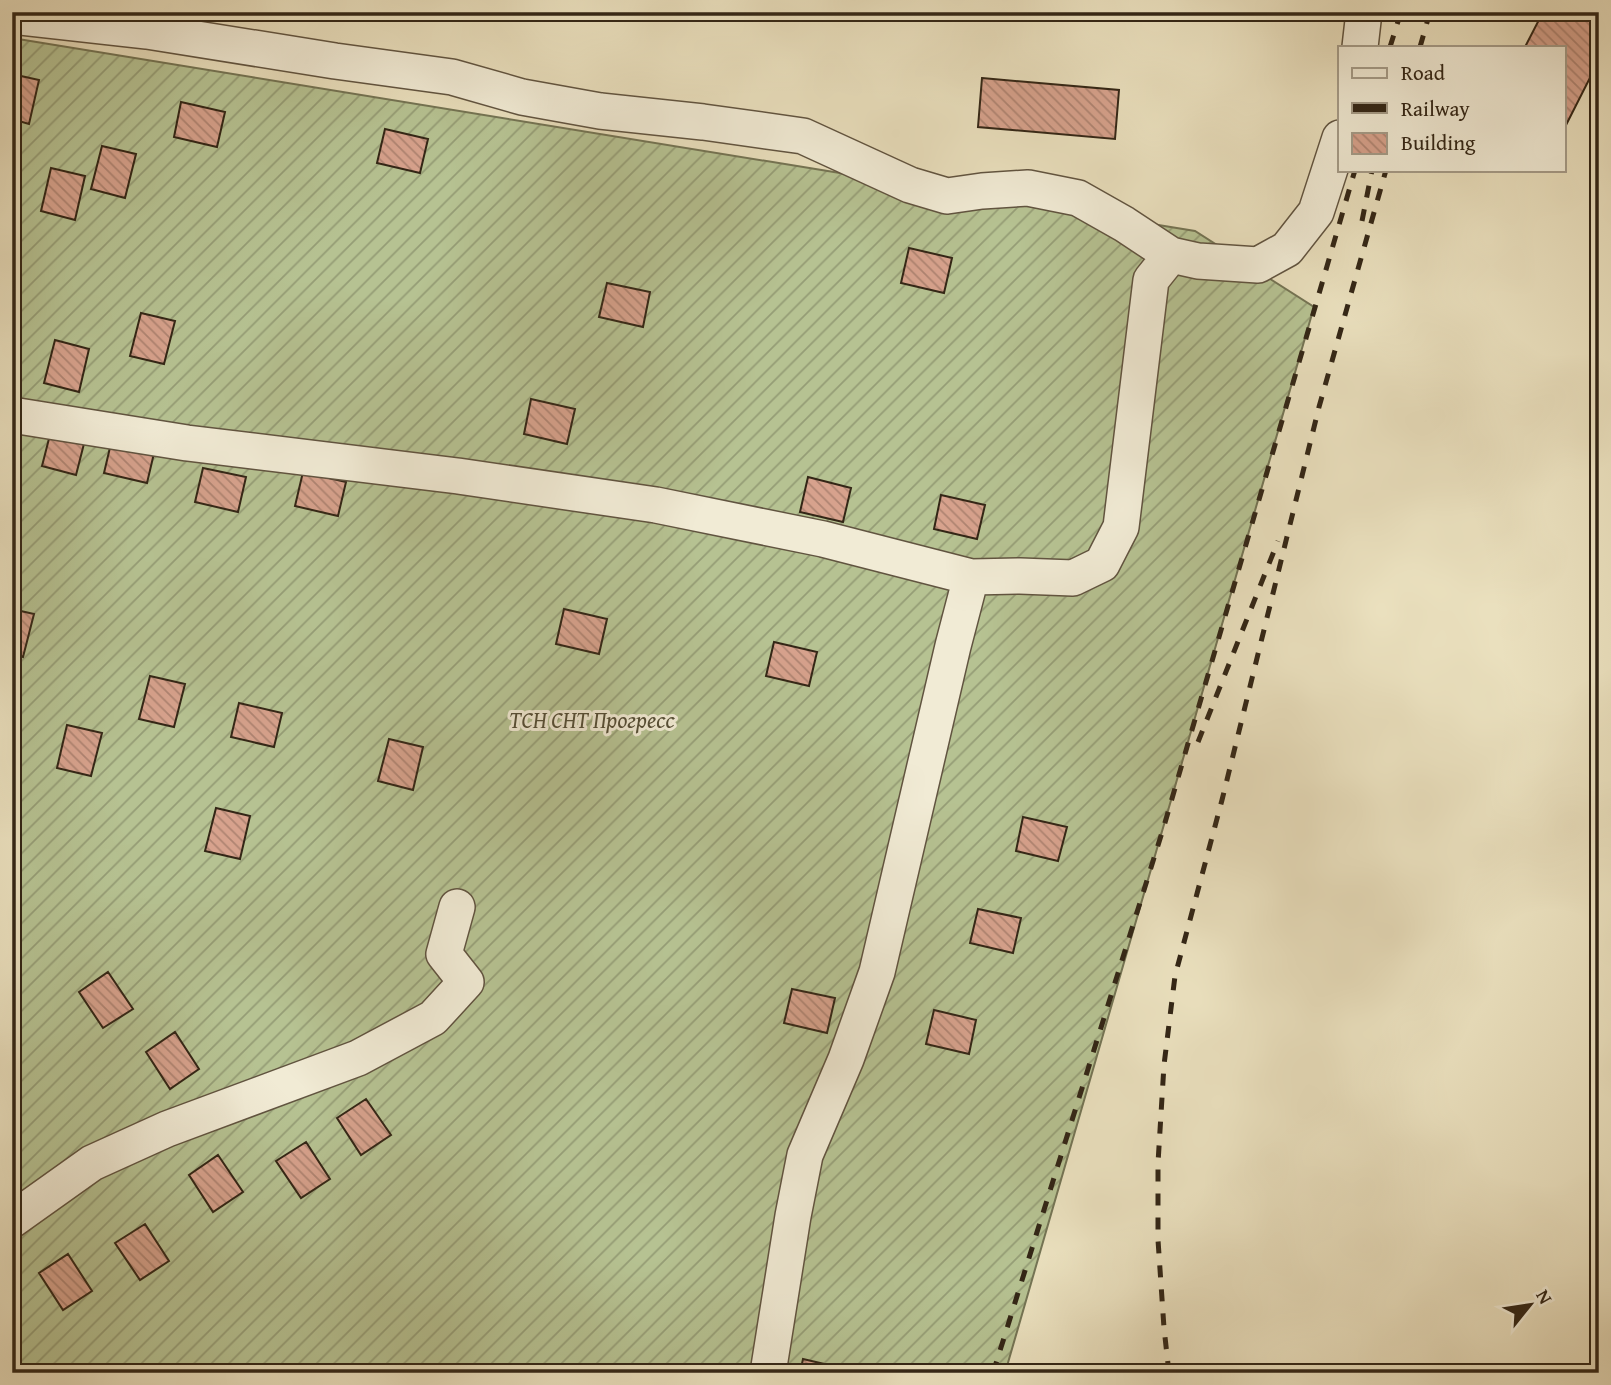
<svg xmlns="http://www.w3.org/2000/svg" width="1611" height="1385" viewBox="0 0 1611 1385" font-family="'Gentium Book Plus',serif">
	<defs>
		<pattern id="garden-furrows" width="10" height="10" patternUnits="userSpaceOnUse" patternTransform="scale(1.75)"><rect width="10" height="10" fill="#b6c292"/><path d="M-1 1l2-2M0 10L10 0M9 11l2-2" fill="none" stroke="#959d76"/></pattern>
		<pattern id="building-back-hatch" width="6" height="6" patternUnits="userSpaceOnUse" patternTransform="scale(1.75)"><rect width="6" height="6" fill="#d7a28d"/><path d="M-1 5l2 2M0 0l6 6M5-1l2 2" fill="none" stroke="#af8472"/></pattern>
	</defs>
	<rect width="100%" height="100%" fill="#eae0be"/>
	<filter id="stains"><feTurbulence type="fractalNoise" baseFrequency=".00286" numOctaves="4"/><feColorMatrix values="0 0 0 0 .2 0 0 0 0 .09 0 0 0 0 .02 0 0 0 .5 -.17"/></filter>
	<radialGradient id="worn" r=".72"><stop offset=".6" stop-color="#630" stop-opacity="0"/><stop offset="1" stop-color="#630" stop-opacity=".3"/></radialGradient>
	<path fill="url(#garden-furrows)" stroke="#747454" stroke-width="2" d="M 12,38 L 1195,231 L 1314,307 L 1005,1373 L 12,1373 Z"/>
	<path fill="url(#building-back-hatch)" stroke="#332616" stroke-width="2" d="M 1543,12 L 1599,12 L 1599,60 L 1564,129 L 1564,47 L 1525,47 Z
		M 12,74 L 39,80 L 29,124 L 12,119 Z
		M 982,78 L 1119,90 L 1115,139 L 978,127 Z
		M 181,102 L 225,112 L 217,147 L 174,137 Z
		M 385,129 L 428,139 L 420,173 L 377,163 Z
		M 102,146 L 136,154 L 125,198 L 91,189 Z
		M 51,168 L 85,176 L 75,220 L 41,211 Z
		M 909,248 L 952,258 L 944,293 L 901,283 Z
		M 607,283 L 650,292 L 643,327 L 599,317 Z
		M 141,313 L 175,321 L 164,364 L 130,356 Z
		M 55,340 L 89,349 L 79,392 L 44,383 Z
		M 531,399 L 575,409 L 567,444 L 524,434 Z
		M 53,423 L 87,432 L 76,475 L 42,466 Z
		M 112,439 L 155,449 L 147,483 L 104,473 Z
		M 203,468 L 246,477 L 238,512 L 195,502 Z
		M 303,472 L 346,482 L 338,516 L 295,506 Z
		M 808,477 L 851,488 L 843,522 L 800,512 Z
		M 941,495 L 985,505 L 977,539 L 934,529 Z
		M 12,609 L 34,614 L 23,657 L 12,654 Z
		M 564,609 L 607,619 L 599,654 L 556,644 Z
		M 774,642 L 817,652 L 809,686 L 766,676 Z
		M 150,676 L 185,684 L 174,727 L 139,719 Z
		M 239,703 L 282,713 L 274,747 L 231,737 Z
		M 67,725 L 102,733 L 91,776 L 57,768 Z
		M 389,739 L 423,747 L 413,790 L 378,781 Z
		M 216,808 L 250,816 L 240,859 L 205,851 Z
		M 1023,817 L 1067,827 L 1058,861 L 1016,851 Z
		M 978,909 L 1021,918 L 1013,953 L 970,943 Z
		M 108,972 L 133,1009 L 103,1028 L 79,992 Z
		M 792,989 L 835,998 L 827,1033 L 784,1023 Z
		M 934,1010 L 976,1020 L 969,1054 L 926,1044 Z
		M 175,1032 L 199,1069 L 170,1089 L 146,1052 Z
		M 366,1099 L 391,1135 L 361,1155 L 337,1118 Z
		M 306,1142 L 330,1179 L 301,1198 L 276,1161 Z
		M 218,1155 L 243,1192 L 213,1212 L 189,1175 Z
		M 145,1224 L 169,1261 L 140,1280 L 115,1243 Z
		M 68,1254 L 92,1291 L 63,1310 L 39,1273 Z
		M 803,1359 L 846,1369 L 845,1373 L 800,1373 Z"/>
	<g fill="none" stroke-linecap="round" stroke-linejoin="round">
		<defs>
			<path id="minor" d="M 12,16 L 147,31 L 335,61 L 452,77 L 522,97 L 600,111 L 703,122 L 803,136 L 910,185 L 947,196 L 982,191 L 1028,188 L 1078,198 L 1124,224 L 1171,255
				M 1360,47 L 1364,12
				M 12,415 L 187,443 L 458,476 L 656,505 L 823,539 L 971,577
				M 12,1220 L 92,1163 L 167,1129 L 358,1058 L 433,1018 L 466,982 L 444,954 L 457,907
				M 768,1373 L 793,1216 L 805,1155 L 846,1059 L 877,972 L 953,646 L 971,577 L 1020,576 L 1073,578 L 1102,564 L 1121,527 L 1151,280 L 1171,255 L 1198,261 L 1258,265 L 1287,249 L 1316,212 L 1340,138"/>
		</defs>
		<use href="#minor" stroke="#615440" stroke-width="38"/>
		<use href="#minor" stroke="#f1ebd5" stroke-width="35"/>
		<path stroke="#332616" stroke-width="5" stroke-dasharray="12 12" stroke-linecap="butt" d="M 1390,47 L 1401,12
			M 1420,47 L 1430,12
			M 1362,221 L 1372,170
			M 1198,742 L 1278,541
			M 993,1373 L 1164,826 L 1355,170
			M 1169,1373 L 1164,1328 L 1158,1240 L 1158,1163 L 1164,1065 L 1175,976 L 1222,800 L 1319,407 L 1386,170"/>
	</g>
	<g text-anchor="middle" stroke-width="6" stroke-linejoin="round" paint-order="stroke">
		<g font-size="23" font-style="italic" fill="#544d35" stroke="#f1ebd5">
			<text x="592" y="728">ТСН СНТ Прогресс</text>
		</g>
	</g>
	<rect width="1611" height="1385" fill="none" stroke="#eae0be" stroke-width="42"/>
	<rect x="14" y="14" width="1583" height="1357" fill="none" stroke="#332616" stroke-width="3.5"/>
	<rect x="21" y="21" width="1569" height="1343" fill="none" stroke="#332616" stroke-width="2"/>
	<rect x="1338" y="46" width="228" height="126" fill="#f1ebd5" stroke="#a59c89" stroke-width="2"/>
	<rect x="1352" y="68" width="35" height="10" fill="#f1ebd5" stroke="#a59c89" stroke-width="2"/>
	<text x="1401" y="80" font-size="21" fill="#332616">Road</text>
	<rect x="1352" y="103" width="35" height="10" fill="#332616" stroke="#a59c89" stroke-width="2"/>
	<text x="1401" y="116" font-size="21" fill="#332616">Railway</text>
	<rect x="1352" y="133" width="35" height="21" fill="url(#building-back-hatch)" stroke="#a59c89" stroke-width="2"/>
	<text x="1401" y="150" font-size="21" fill="#332616">Building</text>
	<g transform="translate(1530 1305) rotate(60)" stroke="#f1ebd5" stroke-width="5" paint-order="stroke">
	<path d="M0-5L12 26L0 18L-12 26Z" fill="#332616"/>
	<text y="-10" font-size="19" font-weight="bold" text-anchor="middle" fill="#332616">N</text>
	</g>
	<rect width="100%" height="100%" filter="url(#stains)"/>
	<rect width="100%" height="100%" fill="url(#worn)"/>
</svg>
